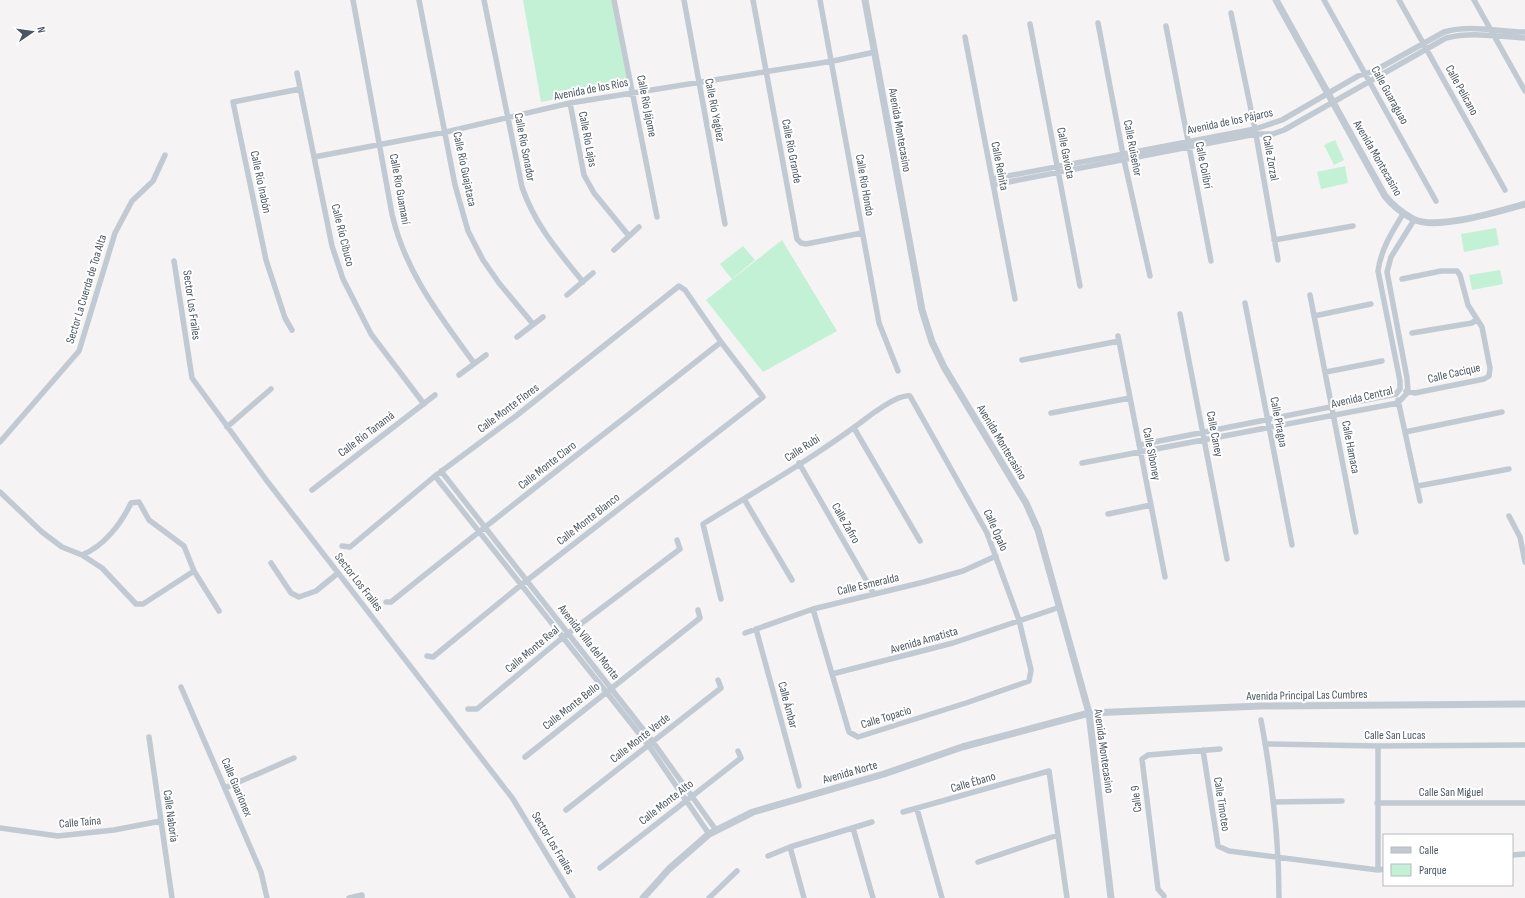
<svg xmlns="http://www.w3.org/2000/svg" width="1525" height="898" viewBox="0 0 1525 898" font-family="'Sofia Sans Condensed',sans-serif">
	<rect width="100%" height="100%" fill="#f5f3f3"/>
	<path fill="#c3f1d5" d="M 523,0 L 612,0 L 629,84 L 541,102 Z
		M 1335,140 L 1344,160 L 1334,165 L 1324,145 Z
		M 1345,166 L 1348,183 L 1321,189 L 1317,172 Z
		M 1496,228 L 1499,245 L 1464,252 L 1461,234 Z
		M 782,240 L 837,331 L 763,372 L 706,300 Z
		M 743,246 L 755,260 L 732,279 L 720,264 Z
		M 1500,270 L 1503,284 L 1472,290 L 1469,275 Z"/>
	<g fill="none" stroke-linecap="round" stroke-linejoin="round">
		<path stroke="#c1cad2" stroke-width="5.5" d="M 353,0 L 392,214 C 405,272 440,316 474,363
			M 419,0 L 455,185 L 468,231 L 483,260 L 499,283 L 533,324
			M 484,0 L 522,187 C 535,225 558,251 583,282
			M 614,0 L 657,217
			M 684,0 L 725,224
			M 753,0 L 797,239 L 801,243 L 806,244 L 862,233
			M 820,0 L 879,323 L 898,371
			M 1324,0 L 1436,201
			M 1399,0 L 1505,190
			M 1474,0 L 1525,91
			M 1231,13 L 1255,129 L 1278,260
			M 1098,23 L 1124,160 L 1150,276
			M 1030,24 L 1080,286
			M 1166,26 L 1211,261
			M 965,37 L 1015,299
			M 297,73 L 332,246 L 343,279 L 371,334 L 424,404
			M 570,103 L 584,175 L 594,193 L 629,236
			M 314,157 L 446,132 L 570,103 L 833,61 L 875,52
			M 992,179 L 1255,129 L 1282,120 L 1358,76 L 1374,71 L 1444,32 C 1471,24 1498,32 1525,32
			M 993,185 L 1256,134 L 1273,134 L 1284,130 L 1446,38 C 1473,31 1498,37 1525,38
			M 1274,240 L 1353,226
			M 614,250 L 639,227
			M 174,261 L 192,378 L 267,481 L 513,799 L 573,898
			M 1402,279 L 1441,271 L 1457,271 L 1460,275 L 1468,305 L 1482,327 L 1490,368 L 1489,376 L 1484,379 L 1415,393 L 1406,391
			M 567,295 L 593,273
			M 1310,295 L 1356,532
			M 1245,303 L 1292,545
			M 1180,314 L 1227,559
			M 1314,316 L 1371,304
			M 292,330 L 285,318 L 266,260 L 233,102 L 300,89
			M 1412,333 L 1472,323 L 1477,319
			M 1118,336 L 1165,577
			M 517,337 L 543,317
			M 1022,360 L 1119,341
			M 1326,372 L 1382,361
			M 459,375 L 486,355
			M 1398,400 L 1420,501
			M 1051,413 L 1130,398
			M 227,427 L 271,389
			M 854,428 L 920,541
			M 1405,432 L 1502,412
			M 0,442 L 79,351 L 115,233 L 132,201 L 153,181 L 165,155
			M 1139,445 L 1396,394 L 1400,389 L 1400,381 L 1378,271 C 1381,249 1392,232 1403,214
			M 799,463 L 874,594
			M 1082,463 L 1398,403 L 1408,392 L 1407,378 L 1387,272 L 1391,257 L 1414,220
			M 441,471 L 653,742 L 716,830
			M 435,476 L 649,746 L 709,834
			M 1418,486 L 1509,469
			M 312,490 L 435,395
			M 0,492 L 42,532 L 62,547 L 82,555 L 102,568 L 136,604 L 143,604 L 194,571
			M 744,499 L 792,580
			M 1108,514 L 1151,505
			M 1509,516 L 1520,537 L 1525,562
			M 342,546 L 350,547 L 435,476 L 516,416 L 679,286 L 685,290 L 721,342 L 763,397 L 521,585 L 433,657 L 427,656
			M 82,555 C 104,546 121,524 131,503 L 139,502 L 149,520 L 184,546 L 194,571 L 219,611
			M 271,563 L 291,593 L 299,597 L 316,591 L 338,573
			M 721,599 L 703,524 C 756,491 810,460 860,423 C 870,415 898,394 910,396 L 987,533 L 1019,620 L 1031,670 L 1029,681 L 966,703 L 858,737 L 849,732 L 813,609
			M 386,602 L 391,602 C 500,514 611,429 721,342
			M 756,629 L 799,786
			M 745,633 L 813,609 L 924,582 L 963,571 L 996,556
			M 832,674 L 953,643 L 1060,607
			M 181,687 L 261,872 L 267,898
			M 468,709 L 477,709 L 562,638 L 680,549 L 677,540
			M 1261,720 C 1272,779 1279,839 1279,898
			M 149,737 L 172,898
			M 1265,744 L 1378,746 L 1525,745
			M 1203,750 L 1218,846 L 1229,851 L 1378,870 L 1384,869
			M 525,757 L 700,618 L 698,610
			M 225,788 L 294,758
			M 1273,802 L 1342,801
			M 1377,803 L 1525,803
			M 917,809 L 942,898
			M 566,810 L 721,688 L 718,680
			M 903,812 L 1049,771 L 1067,898
			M 0,828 L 58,836 L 114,830 L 161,821
			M 853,828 L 873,898
			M 790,847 L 804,898
			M 1512,855 L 1525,854
			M 768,856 L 790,847 L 872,822
			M 978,862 L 1058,835
			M 600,868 L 741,758 L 738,751
			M 1378,870 L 1378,746
			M 1164,896 L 1158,889 L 1142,759 L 1148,755 L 1220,749
			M 349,898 L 362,895 L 362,898
			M 709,898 L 737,871"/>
		<path stroke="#c1cad2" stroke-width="7" d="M 865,0 L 922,310 L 932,342 L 944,367 L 1026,503 L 1038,530 L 1089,713 L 1111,898
			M 1276,0 L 1385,196 C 1393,206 1402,213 1413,219 C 1436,231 1500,211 1525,204
			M 643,898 L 669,869 L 709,834 L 753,812 L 884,774 L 962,747 L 1089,713 L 1261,706 L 1525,704"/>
	</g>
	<g text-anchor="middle" stroke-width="4" stroke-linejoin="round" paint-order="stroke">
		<g font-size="12" fill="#4a5661" stroke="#fff">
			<text transform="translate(591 89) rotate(-11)" y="4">Avenida de los Ríos</text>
			<text transform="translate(1462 90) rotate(61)" y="4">Calle Pelícano</text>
			<text transform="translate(1390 95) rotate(61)" y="4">Calle Guaraguao</text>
			<text transform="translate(647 106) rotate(79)" y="4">Calle Río Jájome</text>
			<text transform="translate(715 110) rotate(79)" y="4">Calle Río Yagüez</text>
			<text transform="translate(1230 121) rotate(-12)" y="4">Avenida de los Pájaros</text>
			<text transform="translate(900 130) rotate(80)" y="4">Avenida Montecasino</text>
			<text transform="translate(588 139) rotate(79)" y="4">Calle Río Lajas</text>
			<text transform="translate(525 147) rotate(79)" y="4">Calle Río Sonador</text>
			<text transform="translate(1133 148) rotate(79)" y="4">Calle Ruiseñor</text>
			<text transform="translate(792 151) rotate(79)" y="4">Calle Río Grande</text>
			<text transform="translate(1066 153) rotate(79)" y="4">Calle Gaviota</text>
			<text transform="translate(1271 158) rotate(80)" y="4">Calle Zorzal</text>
			<text transform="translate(1378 158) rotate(60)" y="4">Avenida Montecasino</text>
			<text transform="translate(1204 165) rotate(79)" y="4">Calle Colibrí</text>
			<text transform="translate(1000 166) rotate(79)" y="4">Calle Reinita</text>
			<text transform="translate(465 169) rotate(78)" y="4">Calle Río Guajataca</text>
			<text transform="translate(261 182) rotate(78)" y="4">Calle Río Inabón</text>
			<text transform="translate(865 185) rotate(80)" y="4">Calle Río Hondo</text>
			<text transform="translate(400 189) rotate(80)" y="4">Calle Río Guamaní</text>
			<text transform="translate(343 235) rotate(76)" y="4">Calle Río Cibuco</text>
			<text transform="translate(86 289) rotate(-73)" y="4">Sector La Cuerda de Toa Alta</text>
			<text transform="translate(192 305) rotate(82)" y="4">Sector Los Frailes</text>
			<text transform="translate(1454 373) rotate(-13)" y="4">Calle Cacique</text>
			<text transform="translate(1362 397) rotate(-13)" y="4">Avenida Central</text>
			<text transform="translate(508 408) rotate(-37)" y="4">Calle Monte Flores</text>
			<text transform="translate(1279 422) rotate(79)" y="4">Calle Piragua</text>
			<text transform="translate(366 434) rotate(-37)" y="4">Calle Río Tanamá</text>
			<text transform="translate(1215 434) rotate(79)" y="4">Calle Caney</text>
			<text transform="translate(1002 442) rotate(59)" y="4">Avenida Montecasino</text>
			<text transform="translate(1351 447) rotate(79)" y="4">Calle Hamaca</text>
			<text transform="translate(802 448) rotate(-33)" y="4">Calle Rubí</text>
			<text transform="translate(1152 454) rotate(79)" y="4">Calle Siboney</text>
			<text transform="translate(547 465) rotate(-38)" y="4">Calle Monte Claro</text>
			<text transform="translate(588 519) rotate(-38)" y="4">Calle Monte Blanco</text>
			<text transform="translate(846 523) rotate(60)" y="4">Calle Zafiro</text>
			<text transform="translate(996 530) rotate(66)" y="4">Calle Ópalo</text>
			<text transform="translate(359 582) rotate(52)" y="4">Sector Los Frailes</text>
			<text transform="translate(868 584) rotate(-13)" y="4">Calle Esmeralda</text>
			<text transform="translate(924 640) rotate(-16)" y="4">Avenida Amatista</text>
			<text transform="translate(589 642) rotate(52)" y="4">Avenida Villa del Monte</text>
			<text transform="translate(532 649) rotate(-40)" y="4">Calle Monte Real</text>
			<text transform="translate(1307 695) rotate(-1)" y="4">Avenida Principal Las Cumbres</text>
			<text transform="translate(788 705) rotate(75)" y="4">Calle Ámbar</text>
			<text transform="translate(571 706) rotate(-38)" y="4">Calle Monte Bello</text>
			<text transform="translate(886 717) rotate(-17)" y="4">Calle Topacio</text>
			<text x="1395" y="739">Calle San Lucas</text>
			<text transform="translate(640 738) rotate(-38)" y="4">Calle Monte Verde</text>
			<text transform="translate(1104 751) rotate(82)" y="4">Avenida Montecasino</text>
			<text transform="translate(850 772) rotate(-16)" y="4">Avenida Norte</text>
			<text transform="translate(973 782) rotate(-16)" y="4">Calle Ébano</text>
			<text transform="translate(237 787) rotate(67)" y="4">Calle Guarionex</text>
			<text x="1451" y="796">Calle San Miguel</text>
			<text transform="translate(1136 799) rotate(-97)" y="4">Calle 9</text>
			<text transform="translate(666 802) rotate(-38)" y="4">Calle Monte Alto</text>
			<text transform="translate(1222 804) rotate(81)" y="4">Calle Timoteo</text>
			<text transform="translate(171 816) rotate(82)" y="4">Calle Naboria</text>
			<text transform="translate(80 822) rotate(-5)" y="4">Calle Taína</text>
			<text transform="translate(553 843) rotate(59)" y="4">Sector Los Frailes</text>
		</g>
	</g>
	<rect x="1383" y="834" width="130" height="52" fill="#ffffff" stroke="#b7bbc0"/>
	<rect x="1391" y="847" width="20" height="6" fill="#c1cad2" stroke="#b7bbc0"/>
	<text x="1419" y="854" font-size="12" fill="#4a5661">Calle</text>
	<rect x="1391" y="864" width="20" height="12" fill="#c3f1d5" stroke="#b7bbc0"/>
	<text x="1419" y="874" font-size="12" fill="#4a5661">Parque</text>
	<g transform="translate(32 32) rotate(77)" stroke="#ffffff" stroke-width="3" paint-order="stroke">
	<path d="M0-3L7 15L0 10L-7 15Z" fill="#4a5661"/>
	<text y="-6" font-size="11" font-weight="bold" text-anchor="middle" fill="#4a5661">N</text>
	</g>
</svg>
